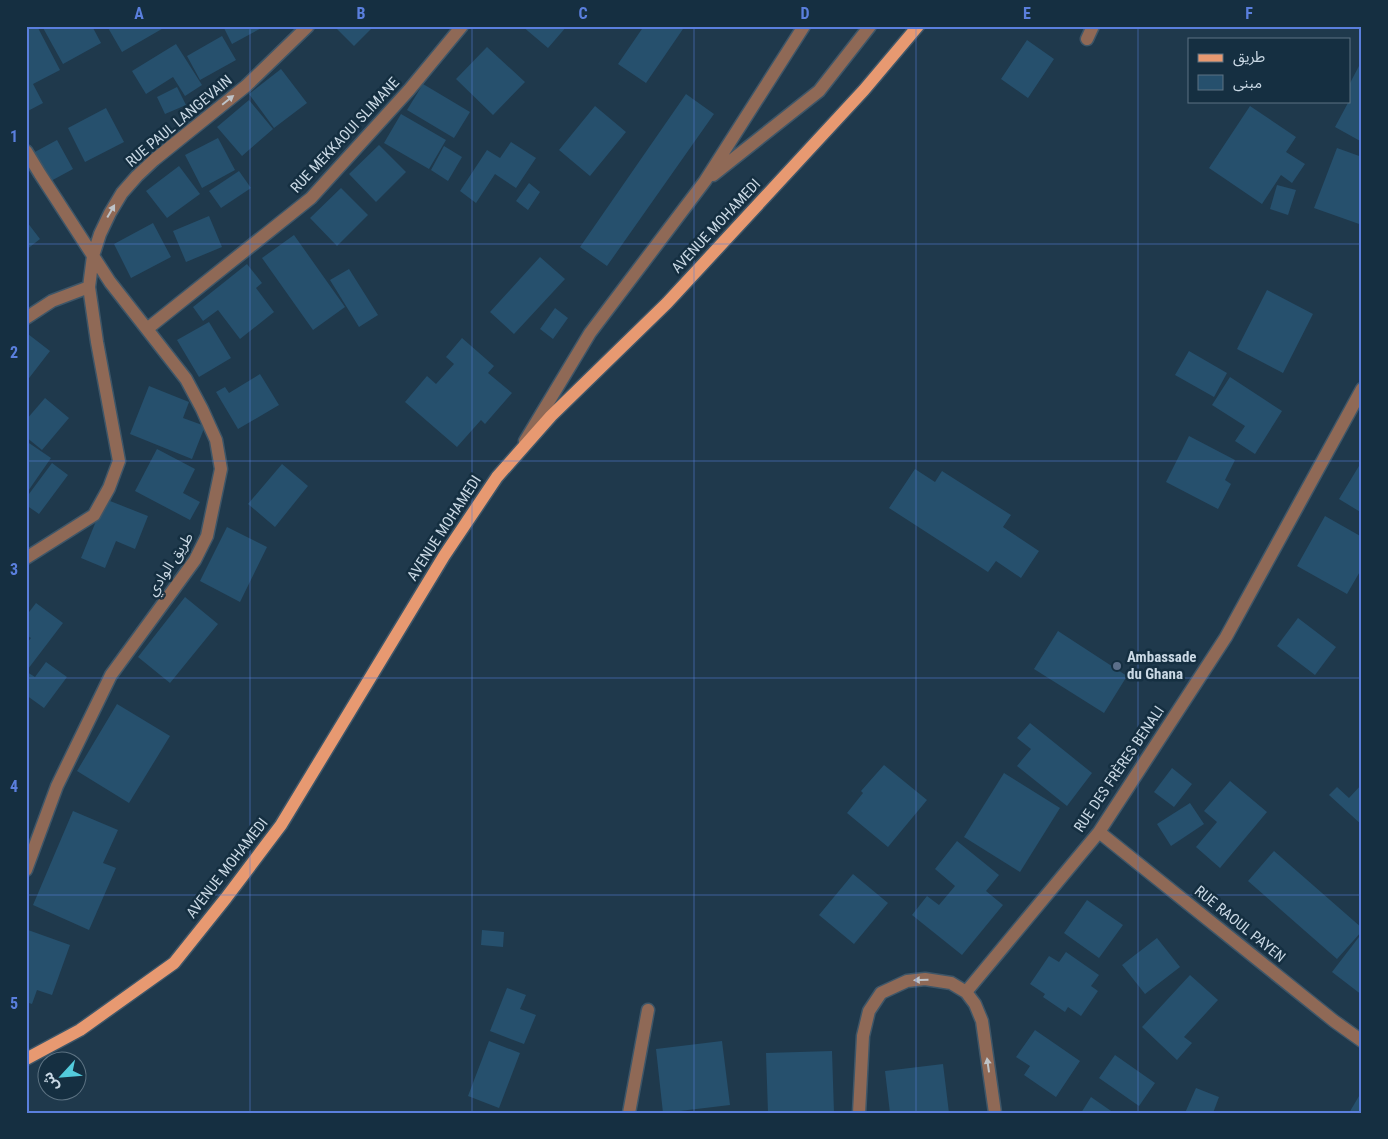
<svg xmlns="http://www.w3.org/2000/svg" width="1388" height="1139" viewBox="0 0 1388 1139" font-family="'Roboto Condensed','Noto Sans Arabic',sans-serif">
	<rect width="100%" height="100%" fill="#1f394c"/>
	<path fill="#26506d" d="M 35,26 L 37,26 L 60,70 L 33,84 L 43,103 L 26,112 L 26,31 Z
		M 42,26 L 92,26 L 101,43 L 63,64 Z
		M 107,26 L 167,26 L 122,52 Z
		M 223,26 L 265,26 L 232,44 Z
		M 334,26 L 374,26 L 354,46 Z
		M 522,26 L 567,26 L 548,48 Z
		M 644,26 L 685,26 L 646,83 L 618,64 Z
		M 222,36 L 236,60 L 200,80 L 187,56 Z
		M 1027,40 L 1054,59 L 1028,98 L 1001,79 Z
		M 176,44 L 202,85 L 185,96 L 173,77 L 146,94 L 132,71 Z
		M 487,47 L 525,82 L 493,115 L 456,79 Z
		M 1359,66 L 1362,67 L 1362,142 L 1335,127 L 1349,101 L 1349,85 Z
		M 281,69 L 307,103 L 274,128 L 249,94 Z
		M 423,84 L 470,112 L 454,138 L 407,110 Z
		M 177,87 L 186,105 L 165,114 L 157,97 Z
		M 686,94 L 714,114 L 607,266 L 580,247 Z
		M 249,100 L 273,129 L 242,156 L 217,127 Z
		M 595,106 L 626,132 L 590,176 L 559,150 Z
		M 1250,106 L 1296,137 L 1286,152 L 1305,164 L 1292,183 L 1281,175 L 1262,204 L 1209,168 Z
		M 106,108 L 124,142 L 85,162 L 68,128 Z
		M 401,114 L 446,140 L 429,169 L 384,143 Z
		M 218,138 L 235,170 L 202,188 L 185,155 Z
		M 57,140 L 73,169 L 49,182 L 33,153 Z
		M 511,142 L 536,158 L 516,188 L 495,174 L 476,203 L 460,191 L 487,150 L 500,158 Z
		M 379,145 L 406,172 L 376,202 L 349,174 Z
		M 444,146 L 462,157 L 448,181 L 431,170 Z
		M 1337,148 L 1362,157 L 1362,225 L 1314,208 Z
		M 179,166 L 200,194 L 167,218 L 146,191 Z
		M 239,171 L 251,188 L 221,208 L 209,191 Z
		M 529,183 L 540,192 L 528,210 L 516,201 Z
		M 1277,185 L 1296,190 L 1288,215 L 1270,209 Z
		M 341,188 L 368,215 L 337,246 L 310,218 Z
		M 209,216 L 222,247 L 186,262 L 173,231 Z
		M 27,222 L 40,239 L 26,250 L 26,223 Z
		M 153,223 L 171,257 L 131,278 L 114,244 Z
		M 294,235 L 345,307 L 313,330 L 262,258 Z
		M 540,257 L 565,279 L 514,334 L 490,312 Z
		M 247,264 L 262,283 L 256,288 L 274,312 L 240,339 L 218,310 L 203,321 L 193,307 Z
		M 349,269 L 378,315 L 359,327 L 330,280 Z
		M 1267,290 L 1313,314 L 1283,373 L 1237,349 Z
		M 555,308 L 568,318 L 553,339 L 540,329 Z
		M 209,322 L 231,358 L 199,377 L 177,340 Z
		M 28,334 L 50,351 L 26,382 L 26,336 Z
		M 462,338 L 494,366 L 488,373 L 512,393 L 485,424 L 481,420 L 457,447 L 405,402 L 427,376 L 436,384 L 454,364 L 446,357 Z
		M 1189,351 L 1227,373 L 1214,397 L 1175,375 Z
		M 260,374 L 279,405 L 238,429 L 216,392 L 225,387 L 229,393 Z
		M 1230,377 L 1282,411 L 1255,454 L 1235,441 L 1245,426 L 1212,405 Z
		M 149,386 L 189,402 L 183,418 L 205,426 L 192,459 L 130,434 Z
		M 45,398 L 69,418 L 42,450 L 26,437 L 26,420 Z
		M 1189,436 L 1235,460 L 1225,480 L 1231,484 L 1218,509 L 1166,482 Z
		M 26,441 L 51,458 L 26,494 Z
		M 157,449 L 195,469 L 183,493 L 200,502 L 190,520 L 135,491 Z
		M 1362,461 L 1362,513 L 1339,499 Z
		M 52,463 L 68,475 L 39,514 L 26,505 L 26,498 Z
		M 282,464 L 308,486 L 275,527 L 248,504 Z
		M 915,469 L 935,482 L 942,471 L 1011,515 L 1003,527 L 1039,551 L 1021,578 L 996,561 L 988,572 L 889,508 Z
		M 105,499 L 148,516 L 135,549 L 116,541 L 105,568 L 81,558 Z
		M 1325,516 L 1362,537 L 1362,568 L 1347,594 L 1297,566 Z
		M 227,527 L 267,547 L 240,602 L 200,581 Z
		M 185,597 L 218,624 L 170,683 L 138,657 Z
		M 36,603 L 63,623 L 28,669 L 26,668 L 26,644 L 31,638 L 26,635 L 26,616 Z
		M 1298,618 L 1336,647 L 1315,675 L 1277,646 Z
		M 1058,631 L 1127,676 L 1104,713 L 1034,669 Z
		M 46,662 L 67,677 L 44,708 L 26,695 L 26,674 L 27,672 L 35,677 Z
		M 117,704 L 170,736 L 129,803 L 77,771 Z
		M 1030,723 L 1092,773 L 1067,806 L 1017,766 L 1031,749 L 1017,738 Z
		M 884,765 L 927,800 L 888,847 L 847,813 L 863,793 L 861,791 Z
		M 1172,768 L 1192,784 L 1174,807 L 1154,792 Z
		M 1004,773 L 1060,808 L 1020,872 L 964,837 Z
		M 1230,781 L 1267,812 L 1220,868 L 1196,847 L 1217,822 L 1204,811 Z
		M 1362,784 L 1362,825 L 1329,795 L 1337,787 L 1349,798 Z
		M 1190,803 L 1204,824 L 1171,846 L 1157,824 Z
		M 73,811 L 118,830 L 103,863 L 116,868 L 89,930 L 33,905 Z
		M 957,841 L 999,875 L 986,891 L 1003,905 L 962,955 L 912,915 L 927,896 L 939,905 L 955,886 L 935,869 Z
		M 1274,851 L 1362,928 L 1362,931 L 1337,959 L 1248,881 Z
		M 853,874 L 888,903 L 854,944 L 819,915 Z
		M 1087,900 L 1123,925 L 1099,958 L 1064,933 Z
		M 28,930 L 70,945 L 52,995 L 37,990 L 32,1004 L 26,1002 L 26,935 Z
		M 482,930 L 504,932 L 503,947 L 481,945 Z
		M 1362,933 L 1362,995 L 1332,972 Z
		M 1157,938 L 1180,967 L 1145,994 L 1122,965 Z
		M 1066,952 L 1099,975 L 1091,986 L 1098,991 L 1081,1016 L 1068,1007 L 1065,1012 L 1043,997 L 1045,994 L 1030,984 L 1049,956 L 1059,962 Z
		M 1190,975 L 1218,1000 L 1184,1037 L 1192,1043 L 1177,1060 L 1142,1027 Z
		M 507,988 L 526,995 L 520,1009 L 536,1015 L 524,1044 L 490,1031 Z
		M 1035,1030 L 1080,1061 L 1056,1097 L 1024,1075 L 1030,1066 L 1016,1057 Z
		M 489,1041 L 520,1053 L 499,1108 L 468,1096 Z
		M 722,1041 L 730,1105 L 663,1113 L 656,1049 Z
		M 832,1051 L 834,1113 L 768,1113 L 766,1053 Z
		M 1115,1055 L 1155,1083 L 1139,1106 L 1099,1078 Z
		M 943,1064 L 949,1113 L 890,1113 L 885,1071 Z
		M 1196,1088 L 1219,1097 L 1213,1113 L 1185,1113 Z
		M 1362,1091 L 1362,1113 L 1349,1113 Z
		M 1091,1097 L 1114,1113 L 1081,1113 Z"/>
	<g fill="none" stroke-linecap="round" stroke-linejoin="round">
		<defs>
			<path id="minor" d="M 1087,39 L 1093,26
				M 26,151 L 40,174 L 110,282 L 186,379 L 202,409 L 216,440 L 221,469 L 207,536 L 195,560 L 111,675 L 57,786 L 26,870
				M 713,175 L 819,91 L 870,26
				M 26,318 L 52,301 L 89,287
				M 147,329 L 311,198 L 409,90 L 462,26
				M 525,441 L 590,333 L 705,181 L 804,26
				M 26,558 L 94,515 L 109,488 L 119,461 L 97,342 L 89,287 L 93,256 L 100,234 L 110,213 L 122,193 L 137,176 L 154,160 L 246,86 L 308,26
				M 1099,832 L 1334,1021 L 1362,1041
				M 966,992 L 1099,832 L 1226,637 L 1362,389
				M 629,1113 L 648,1010
				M 859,1113 L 863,1036 L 869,1011 L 881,993 L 907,981 L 925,979 L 951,983 L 966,992 L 975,1004 L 982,1021 L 995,1113"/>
			<path id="major" d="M 26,1059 L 80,1030 L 174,963 L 226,898 L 281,825 L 444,556 L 497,477 L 551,416 L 667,303 L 864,90 L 918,26"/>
		</defs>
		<use href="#minor" stroke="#3e5668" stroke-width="15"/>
		<use href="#major" stroke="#3e5668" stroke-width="15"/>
		<use href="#minor" stroke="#8f6956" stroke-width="12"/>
		<use href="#major" stroke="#e79971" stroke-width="12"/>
	</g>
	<defs><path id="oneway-solid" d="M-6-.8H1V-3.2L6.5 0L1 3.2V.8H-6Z" transform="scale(1.25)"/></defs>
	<g fill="#bec3c8">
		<use href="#oneway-solid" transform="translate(228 100) rotate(-39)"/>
		<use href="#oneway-solid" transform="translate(111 211) rotate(-60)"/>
		<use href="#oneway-solid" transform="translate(921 980) rotate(178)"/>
		<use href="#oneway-solid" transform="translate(988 1065) rotate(-98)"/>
	</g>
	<path fill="none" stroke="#5a7fdd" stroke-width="1" stroke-opacity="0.55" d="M 250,26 L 250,1113M 472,26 L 472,1113M 694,26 L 694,1113M 916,26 L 916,1113M 1138,26 L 1138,1113M 26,244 L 1362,244M 26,461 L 1362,461M 26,678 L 1362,678M 26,895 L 1362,895"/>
	<circle fill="#5c6f8a" stroke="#152f41" stroke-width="2" cx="1117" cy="666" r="5"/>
	<g text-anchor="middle" stroke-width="5" stroke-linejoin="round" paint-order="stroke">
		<g font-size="15" fill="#cad9e5" stroke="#152f41">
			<text transform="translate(179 121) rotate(-40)" y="5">RUE PAUL LANGEVAIN</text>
			<text transform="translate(345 135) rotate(-47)" y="5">RUE MEKKAOUI SLIMANE</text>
			<text transform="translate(716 226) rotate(-47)" y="5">AVENUE MOHAMEDI</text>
			<text transform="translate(444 528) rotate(-57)" y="5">AVENUE MOHAMEDI</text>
			<text transform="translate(170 564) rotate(-57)" y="5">طريق الوادي</text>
			<text transform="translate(1119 769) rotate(-56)" y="5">RUE DES FRÈRES BENALI</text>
			<text transform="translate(227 868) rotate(-52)" y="5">AVENUE MOHAMEDI</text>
			<text transform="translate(1240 924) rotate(39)" y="5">RUE RAOUL PAYEN</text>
		</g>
		<g font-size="15" font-weight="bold" fill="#cad9e5" stroke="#152f41" text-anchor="start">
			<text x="1127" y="662">Ambassade<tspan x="1127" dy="17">du Ghana</tspan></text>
		</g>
	</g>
	<rect width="1388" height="1139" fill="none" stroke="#152f41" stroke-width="55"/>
	<rect x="1188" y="38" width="162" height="65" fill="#152f41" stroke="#5d7383"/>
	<rect x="1198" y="54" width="25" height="8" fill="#e79971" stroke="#5d7383"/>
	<text x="1233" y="62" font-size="15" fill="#cad9e5">طريق</text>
	<rect x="1198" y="75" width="25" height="15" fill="#26506d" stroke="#5d7383"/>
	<text x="1233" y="88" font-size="15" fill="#cad9e5">مبنى</text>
	<g transform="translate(62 1076) rotate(244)"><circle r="24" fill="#152f41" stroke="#5d7383"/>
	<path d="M0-4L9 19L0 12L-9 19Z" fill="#53cbdc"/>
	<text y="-8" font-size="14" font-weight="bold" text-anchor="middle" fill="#cad9e5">ش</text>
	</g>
	<rect x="28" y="28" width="1332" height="1084" fill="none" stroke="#5a7fdd" stroke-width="2"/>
	<g font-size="16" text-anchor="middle" font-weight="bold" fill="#5a7fdd">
		<text x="139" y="19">A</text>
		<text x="361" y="19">B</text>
		<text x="583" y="19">C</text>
		<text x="805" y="19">D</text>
		<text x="1027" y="19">E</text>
		<text x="1249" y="19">F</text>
		<text x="14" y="142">1</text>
		<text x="14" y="358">2</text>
		<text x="14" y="575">3</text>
		<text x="14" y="792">4</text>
		<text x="14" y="1009">5</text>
	</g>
</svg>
